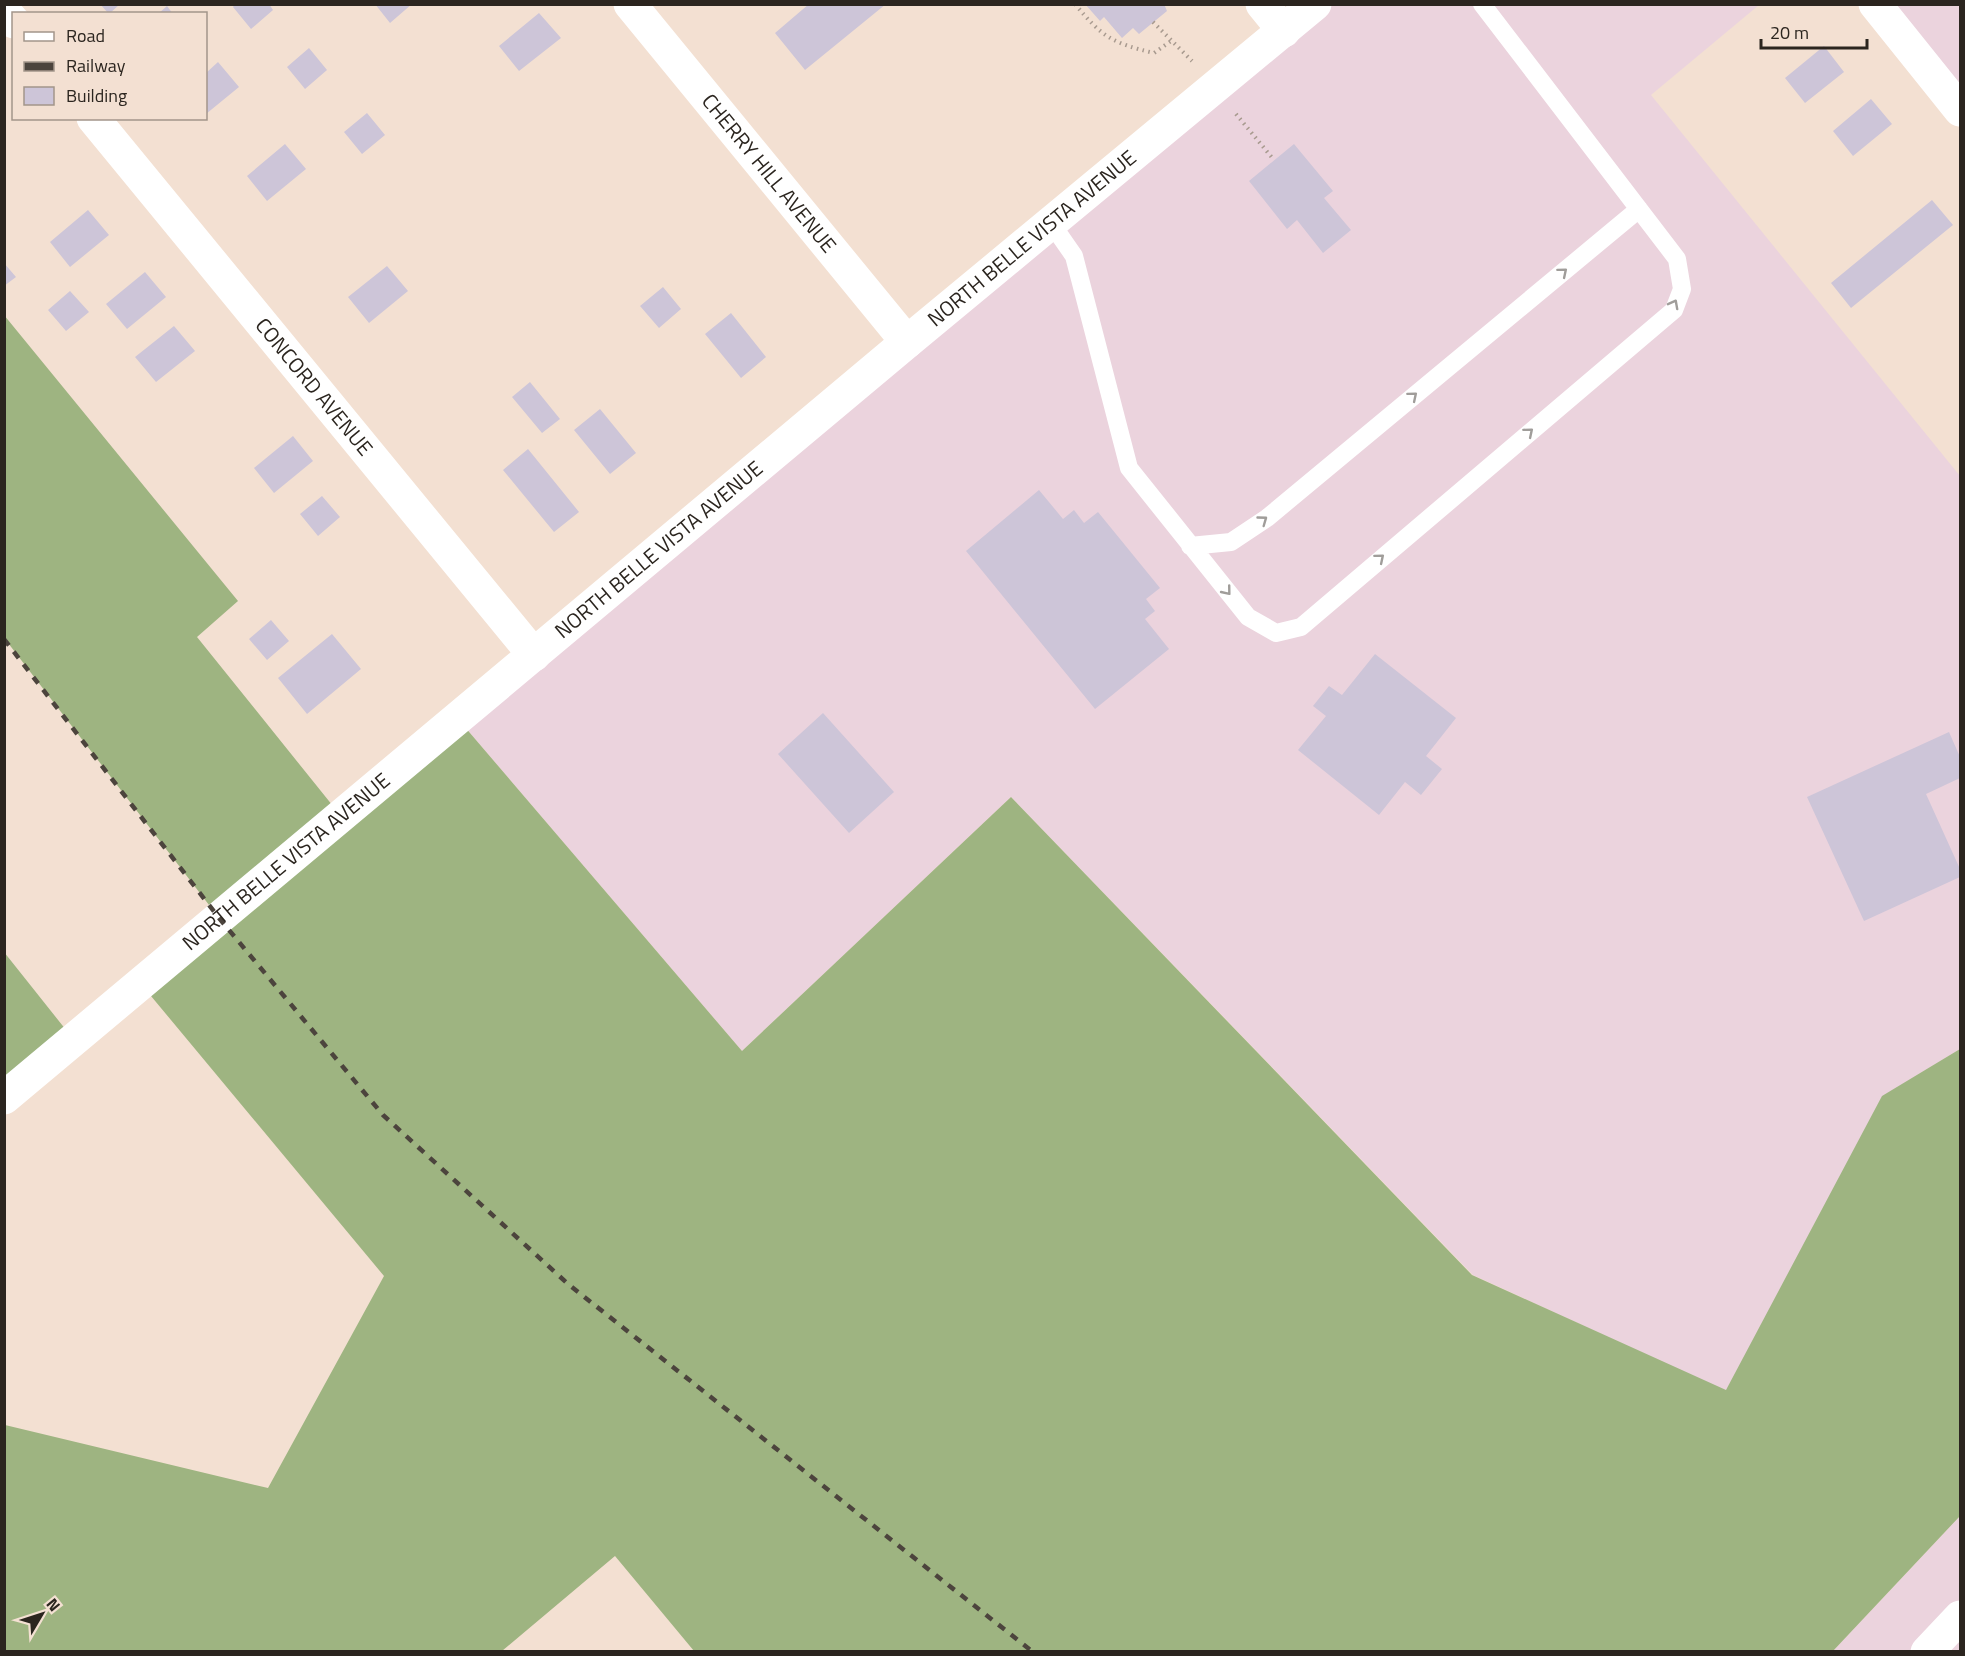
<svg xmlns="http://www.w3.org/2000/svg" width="1965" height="1656" viewBox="0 0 1965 1656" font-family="'Titillium Web',sans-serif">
	<rect width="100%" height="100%" fill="#f3e0d2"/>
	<path fill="#ebd3dd" d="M 1315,5 L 1759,5 L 1651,95 L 1960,476 L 1960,1049 L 1882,1097 L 1726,1391 L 1473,1275 L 1011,797 L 742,1051 L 458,719 Z
		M 1875,5 L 1960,5 L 1960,110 Z
		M 1960,1516 L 1960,1651 L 1833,1651 Z"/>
	<path fill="#9eb481" d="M 4,315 L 238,601 L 197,637 L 341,816 L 458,719 L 742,1051 L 1011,797 L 1472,1275 L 1726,1390 L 1882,1096 L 1960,1049 L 1960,1516 L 1833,1651 L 694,1651 L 615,1556 L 502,1651 L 5,1651 L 5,1425 L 268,1488 L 384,1276 L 141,984 L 219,918 L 5,639 Z
		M 4,952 L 74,1040 L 4,1098 Z"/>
	<path fill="#cdc5d8" d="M 100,4 L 120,4 L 109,14 Z
		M 235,4 L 269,4 L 273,10 L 251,29 L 233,7 Z
		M 375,4 L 412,4 L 390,23 Z
		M 809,4 L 886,4 L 805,70 L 775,33 Z
		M 1085,4 L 1164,4 L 1167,11 L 1139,34 L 1133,28 L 1122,38 L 1104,17 L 1100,21 Z
		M 167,6 L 173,14 L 158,14 Z
		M 539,13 L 561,38 L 519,71 L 499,46 Z
		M 1824,46 L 1844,72 L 1805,103 L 1785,78 Z
		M 309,48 L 327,70 L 305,89 L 287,67 Z
		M 218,62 L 239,87 L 206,114 L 206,73 Z
		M 1871,99 L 1892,124 L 1853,156 L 1833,131 Z
		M 367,113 L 385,135 L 362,154 L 344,132 Z
		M 285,144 L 306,169 L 267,201 L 247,176 Z
		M 1294,144 L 1333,191 L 1324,198 L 1351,230 L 1323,253 L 1297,220 L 1287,229 L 1249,181 Z
		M 1932,200 L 1953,225 L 1851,308 L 1831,283 Z
		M 88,210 L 109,235 L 70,267 L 50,242 Z
		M 4,263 L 16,277 L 4,286 Z
		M 387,266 L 408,291 L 369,323 L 348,297 Z
		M 145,272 L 166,297 L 127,329 L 106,304 Z
		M 663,287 L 681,309 L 659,328 L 640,306 Z
		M 70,291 L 89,312 L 66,331 L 48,310 Z
		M 731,313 L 766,357 L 741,378 L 705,334 Z
		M 174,326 L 195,351 L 156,382 L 135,357 Z
		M 530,382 L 560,419 L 542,433 L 512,397 Z
		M 600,409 L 636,453 L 610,474 L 574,430 Z
		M 293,436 L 313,461 L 274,493 L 254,468 Z
		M 528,449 L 579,512 L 554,532 L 503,470 Z
		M 1039,490 L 1063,519 L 1074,510 L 1084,523 L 1098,512 L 1160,588 L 1146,599 L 1155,611 L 1145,619 L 1169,649 L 1095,709 L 966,551 Z
		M 322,496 L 340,517 L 318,536 L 300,514 Z
		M 271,620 L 289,641 L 267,660 L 249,639 Z
		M 332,634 L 361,669 L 307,714 L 278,678 Z
		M 1375,654 L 1456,718 L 1426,756 L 1442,769 L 1421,795 L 1405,782 L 1379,815 L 1298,750 L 1326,716 L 1313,706 L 1329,686 L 1342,695 Z
		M 823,713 L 894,792 L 849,833 L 778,754 Z
		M 1949,732 L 1960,757 L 1960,778 L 1926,794 L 1960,869 L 1960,877 L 1864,921 L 1807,797 Z"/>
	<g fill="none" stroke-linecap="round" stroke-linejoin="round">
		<path stroke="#a89a8f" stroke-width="4" stroke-dasharray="1.5 4.5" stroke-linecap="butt" d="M 1075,4 C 1102,37 1112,43 1154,53 L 1171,41
			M 1153,22 L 1192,61
			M 1236,114 L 1274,160"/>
		<path stroke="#fff" stroke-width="18" d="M 1051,223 L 1074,256 L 1129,468 L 1248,617 L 1276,633 L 1301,627 L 1674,310 L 1682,289 L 1677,259 L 1482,4
			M 1190,546 L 1231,542 L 1267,518 L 1639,209"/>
		<g stroke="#fff" stroke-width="33">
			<path id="s1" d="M 630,4 L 907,342"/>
			<path d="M 1262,4 L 1284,31"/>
			<path d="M 1875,4 L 1960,110"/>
			<path d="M 4,11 L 14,22"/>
			<path id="s2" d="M 93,118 L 534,655"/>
			<path d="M 1927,1652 L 1960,1617"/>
		</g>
		<path stroke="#fff" stroke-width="33" id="s3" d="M 4,1098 L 907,342 L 1315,4"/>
		<path stroke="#4c443d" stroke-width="4.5" stroke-dasharray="8 8" stroke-linecap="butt" d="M 4,639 L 219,918 L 383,1115 L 568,1284 L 1033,1652"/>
	</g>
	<defs><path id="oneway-chevron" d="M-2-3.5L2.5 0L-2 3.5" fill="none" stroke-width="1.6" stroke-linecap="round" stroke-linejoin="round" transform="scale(1.5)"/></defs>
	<g stroke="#a09d9a">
		<use href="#oneway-chevron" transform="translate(1563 272) rotate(-40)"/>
		<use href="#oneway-chevron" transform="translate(1674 304) rotate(-62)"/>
		<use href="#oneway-chevron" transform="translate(1413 396) rotate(-40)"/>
		<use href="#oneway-chevron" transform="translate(1529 432) rotate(-40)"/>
		<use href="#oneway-chevron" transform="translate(1263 520) rotate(-36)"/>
		<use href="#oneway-chevron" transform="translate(1380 558) rotate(-40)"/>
		<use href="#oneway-chevron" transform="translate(1227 591) rotate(51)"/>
	</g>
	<g text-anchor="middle" stroke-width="4.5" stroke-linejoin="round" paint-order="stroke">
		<g font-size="21" fill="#2b251f" stroke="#f3e0d2">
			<text dy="7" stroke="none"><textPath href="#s1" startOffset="219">CHERRY HILL AVENUE</textPath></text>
			<text dy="7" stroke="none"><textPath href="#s3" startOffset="1340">NORTH BELLE VISTA AVENUE</textPath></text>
			<text dy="7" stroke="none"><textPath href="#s2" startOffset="348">CONCORD AVENUE</textPath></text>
			<text dy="7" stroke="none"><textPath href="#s3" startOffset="854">NORTH BELLE VISTA AVENUE</textPath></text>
			<text dy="7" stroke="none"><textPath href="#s3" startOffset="368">NORTH BELLE VISTA AVENUE</textPath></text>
		</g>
	</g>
	<rect width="1965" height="1656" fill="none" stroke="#2b251f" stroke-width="12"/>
	<rect x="12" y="12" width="195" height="108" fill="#f3e0d2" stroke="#a3958a" stroke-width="1.5"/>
	<rect x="24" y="32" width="30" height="9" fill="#ffffff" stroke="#a3958a" stroke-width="1.5"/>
	<text x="66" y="42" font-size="18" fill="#2b251f">Road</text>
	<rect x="24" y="62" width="30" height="9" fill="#4c443d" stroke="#a3958a" stroke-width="1.5"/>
	<text x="66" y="72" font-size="18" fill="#2b251f">Railway</text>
	<rect x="24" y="87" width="30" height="18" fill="#cdc5d8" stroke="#a3958a" stroke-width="1.5"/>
	<text x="66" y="102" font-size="18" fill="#2b251f">Building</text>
	<g transform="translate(42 1614) rotate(51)" stroke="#f3e0d2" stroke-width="4.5" paint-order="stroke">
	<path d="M0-4.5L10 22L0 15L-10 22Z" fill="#2b251f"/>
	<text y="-9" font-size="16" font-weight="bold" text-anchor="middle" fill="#2b251f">N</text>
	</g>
	<path d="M1761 39v9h106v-9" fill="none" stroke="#2b251f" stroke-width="3"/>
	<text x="1770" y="39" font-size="18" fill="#2b251f" stroke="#f3e0d2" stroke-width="4.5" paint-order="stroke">20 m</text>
</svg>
